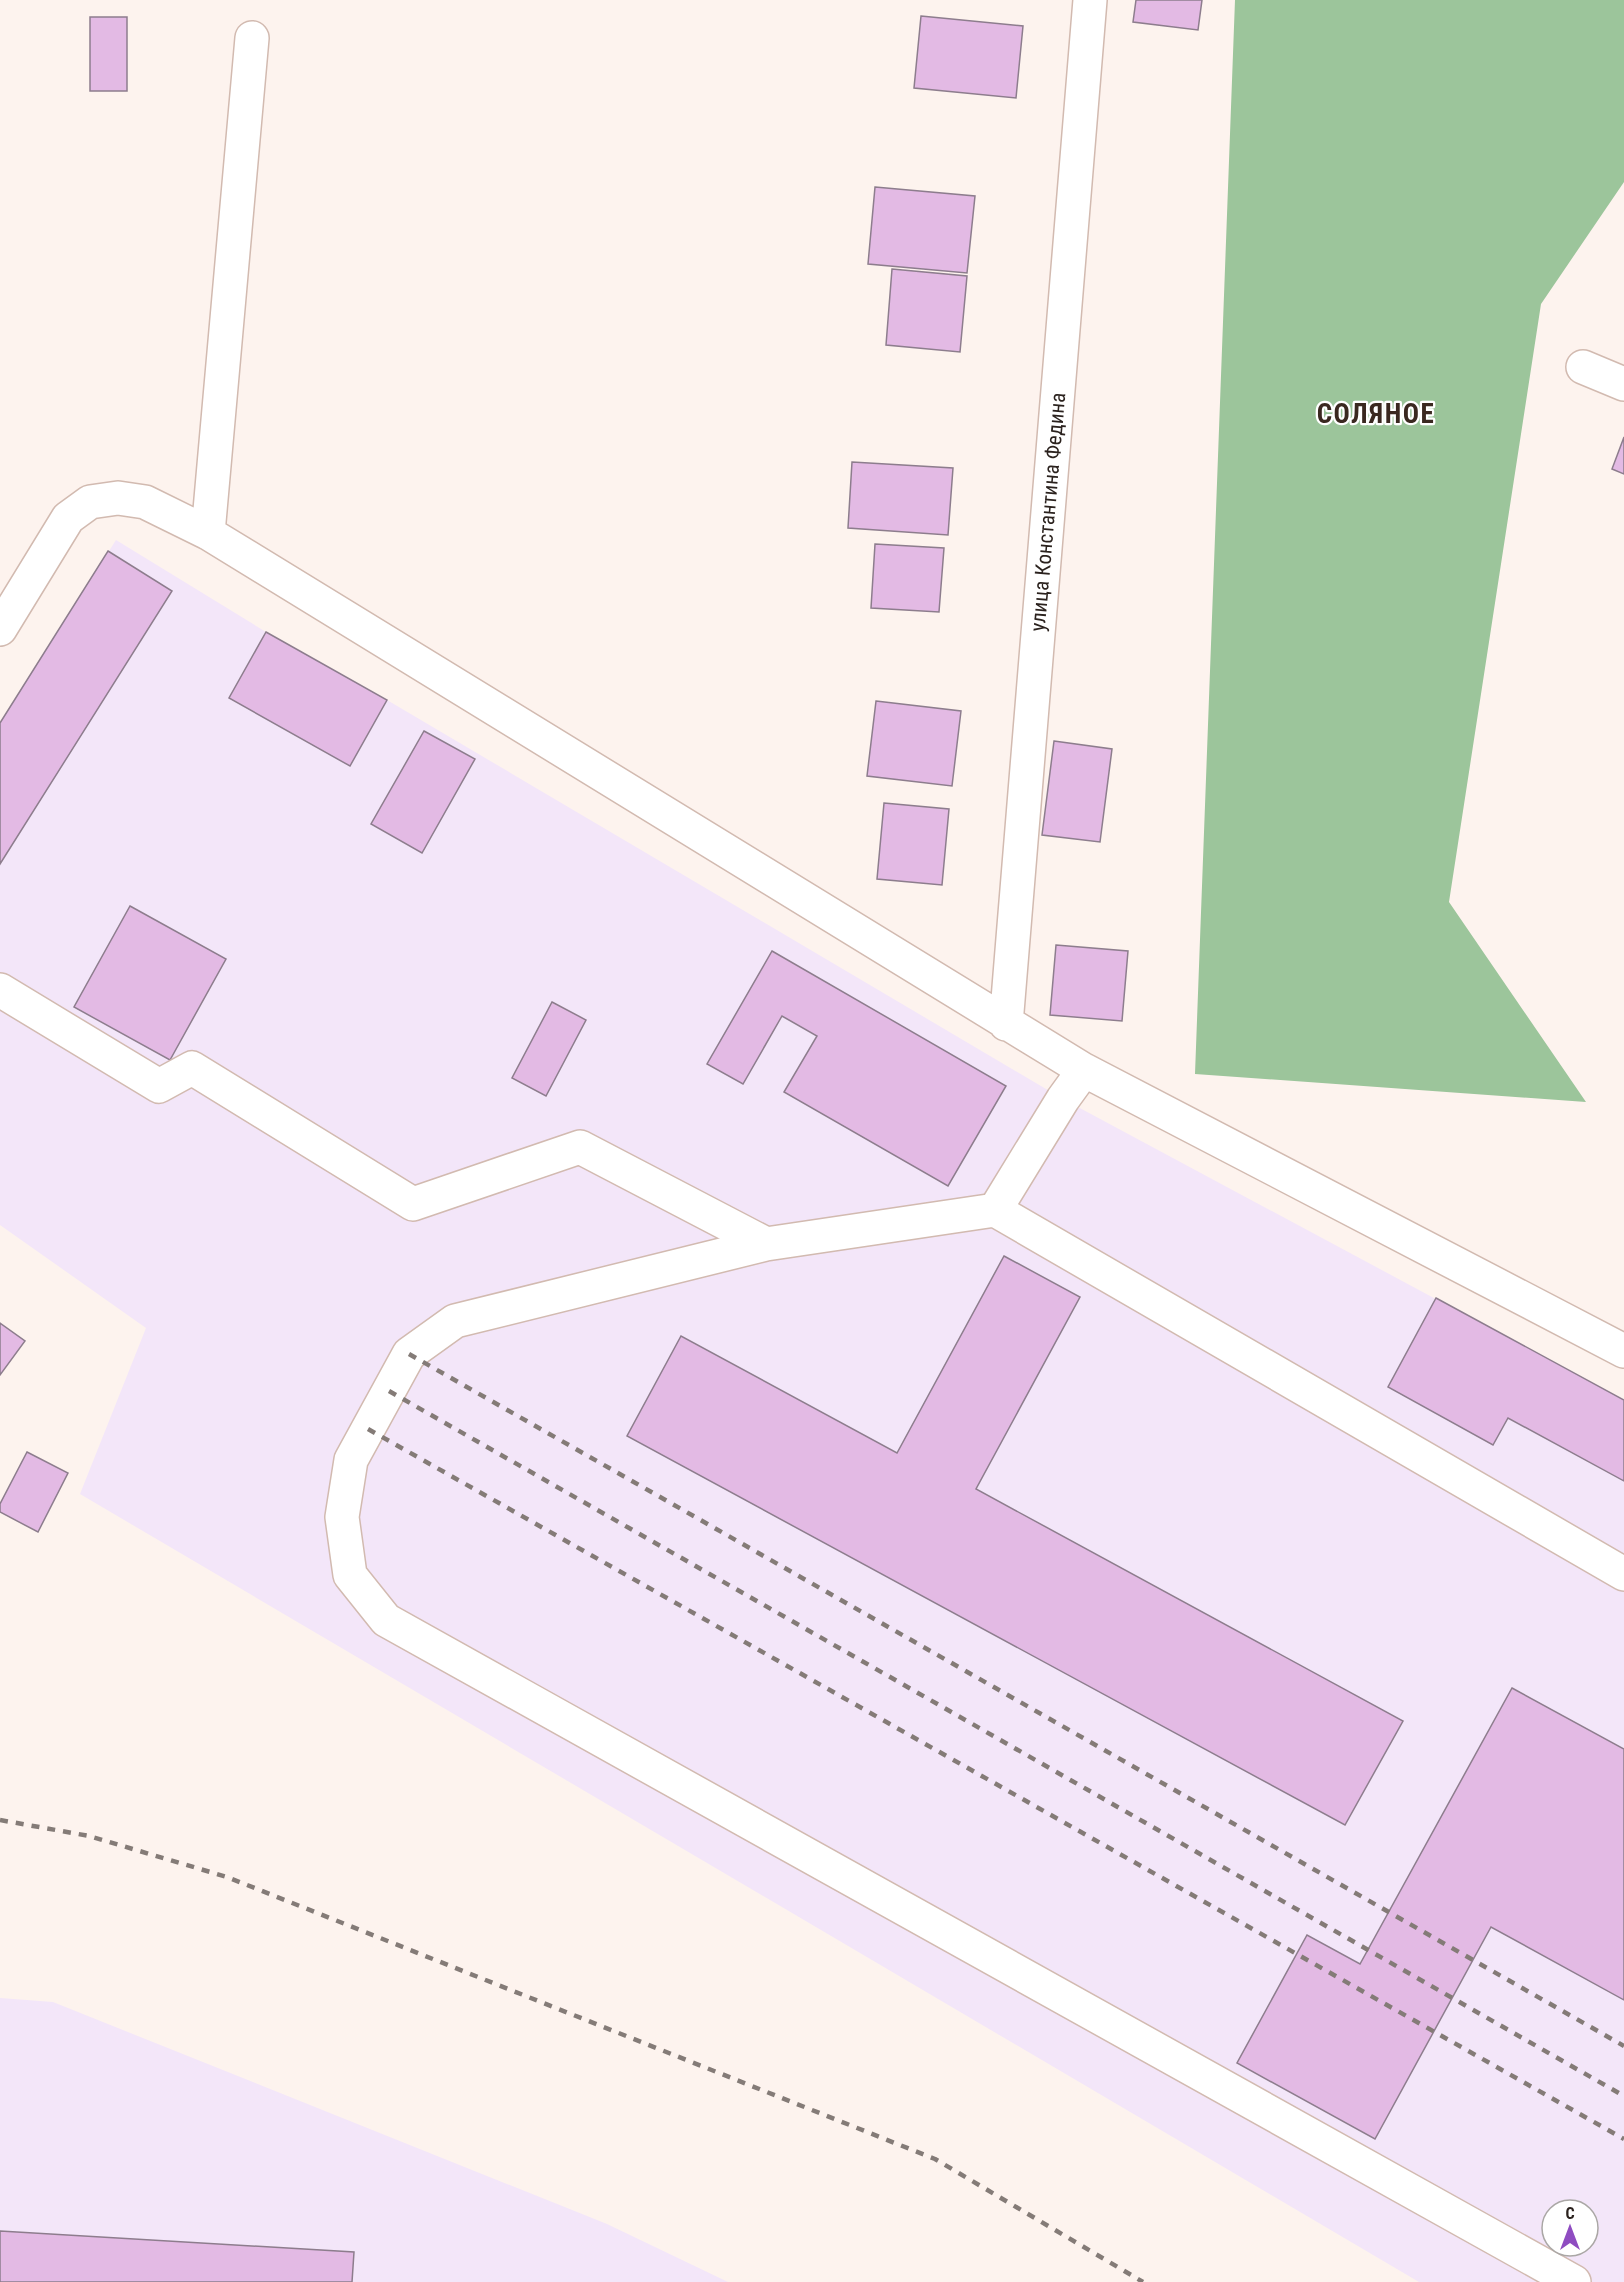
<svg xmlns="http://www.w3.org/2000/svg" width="1624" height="2282" viewBox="0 0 1624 2282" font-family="'Roboto Condensed',sans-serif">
	<rect width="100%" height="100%" fill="#fdf3ee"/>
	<path fill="#f3e6f9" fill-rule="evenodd" d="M 116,540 L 266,632 L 387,700 L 1063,1099 L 1624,1400 L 1624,2282 L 1419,2282 L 80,1494 L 146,1328 L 0,1225 L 0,723 ZM 1552,2210 L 1588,2210 L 1588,2246 L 1552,2246 Z
		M 0,1998 L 53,2002 L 607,2224 L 728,2282 L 0,2282 Z"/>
	<path fill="#9cc59b" d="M 1235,0 L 1624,0 L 1624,182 L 1541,304 L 1449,902 L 1586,1102 L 1195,1074 Z"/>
	<path fill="#e3bae4" stroke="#8d7d8d" stroke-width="1.5" d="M 1136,0 L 1202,0 L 1198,30 L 1133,22 Z
		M 921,16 L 1023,26 L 1016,98 L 914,88 Z
		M 90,17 L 127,17 L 127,91 L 90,91 Z
		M 875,187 L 975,196 L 967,273 L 868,264 Z
		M 892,269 L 967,276 L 960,352 L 886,345 Z
		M 1624,437 L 1624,474 L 1612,469 Z
		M 852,462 L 953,468 L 948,535 L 848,528 Z
		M 875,544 L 944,548 L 939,612 L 871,608 Z
		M 108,551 L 172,591 L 0,864 L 0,723 Z
		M 266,632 L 387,700 L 350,766 L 229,698 Z
		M 876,701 L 961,711 L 952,786 L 867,776 Z
		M 424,731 L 475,759 L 422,853 L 371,824 Z
		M 1054,741 L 1112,749 L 1100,842 L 1042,835 Z
		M 884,803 L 949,809 L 942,885 L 877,879 Z
		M 130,906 L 226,959 L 170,1060 L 74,1007 Z
		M 1056,945 L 1128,951 L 1122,1021 L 1050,1015 Z
		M 772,951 L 1006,1086 L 948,1186 L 784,1092 L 817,1036 L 782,1016 L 743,1084 L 707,1064 Z
		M 552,1002 L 586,1020 L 546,1096 L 512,1078 Z
		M 1004,1256 L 1080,1297 L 976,1489 L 1403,1721 L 1345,1825 L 627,1436 L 681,1336 L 897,1453 Z
		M 1436,1298 L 1624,1400 L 1624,1481 L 1508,1418 L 1493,1445 L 1388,1387 Z
		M 0,1323 L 25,1341 L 0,1375 Z
		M 27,1452 L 68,1473 L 38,1532 L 0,1512 L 0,1504 Z
		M 1512,1688 L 1624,1749 L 1624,2000 L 1491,1927 L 1375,2139 L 1237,2063 L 1307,1935 L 1360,1964 Z
		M 0,2231 L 354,2252 L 352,2282 L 0,2282 Z"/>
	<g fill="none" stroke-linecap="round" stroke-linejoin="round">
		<defs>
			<path id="minor" d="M 1583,367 L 1624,384
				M 208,533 L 252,38
				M 0,629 L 68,518 L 90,502 L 118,498 L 145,502 L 208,533 L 1084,1070 L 1624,1351
				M 0,990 L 159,1086 L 192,1068 L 413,1204 L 580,1147 L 766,1244
				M 1006,1024 L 1090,0
				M 1084,1070 L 1063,1099 L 995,1210 L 766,1244 L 455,1321 L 409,1354 L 351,1460 L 342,1517 L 350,1575 L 386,1620 L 1574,2282
				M 995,1210 L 1624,1574"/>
		</defs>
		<use href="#minor" stroke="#d2bab0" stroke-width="36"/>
		<use href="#minor" stroke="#fff" stroke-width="33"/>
		<path stroke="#847b77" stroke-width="4.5" stroke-dasharray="8 8" stroke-linecap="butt" d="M 409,1354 L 1624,2046
			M 389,1391 L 1624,2096
			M 368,1429 L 1624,2139
			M 0,1820 L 89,1836 L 227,1877 L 935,2159 L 1143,2282"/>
	</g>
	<g text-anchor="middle" stroke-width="4.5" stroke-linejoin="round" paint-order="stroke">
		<g font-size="21" fill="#2b221e" stroke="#fff">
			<text transform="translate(1048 512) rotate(-85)" y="7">улица Константина Федина</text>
		</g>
		<g font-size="27" font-weight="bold" letter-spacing="1.5" fill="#3a2820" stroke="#fff">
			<text x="1376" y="423">СОЛЯНОЕ</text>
		</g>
	</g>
	<g transform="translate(1570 2228)"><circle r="28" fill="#ffffff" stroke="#aaa7a5" stroke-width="1.5"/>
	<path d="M0-4.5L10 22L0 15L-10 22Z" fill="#8f4cc1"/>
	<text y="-9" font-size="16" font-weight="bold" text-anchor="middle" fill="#2b221e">С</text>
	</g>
</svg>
